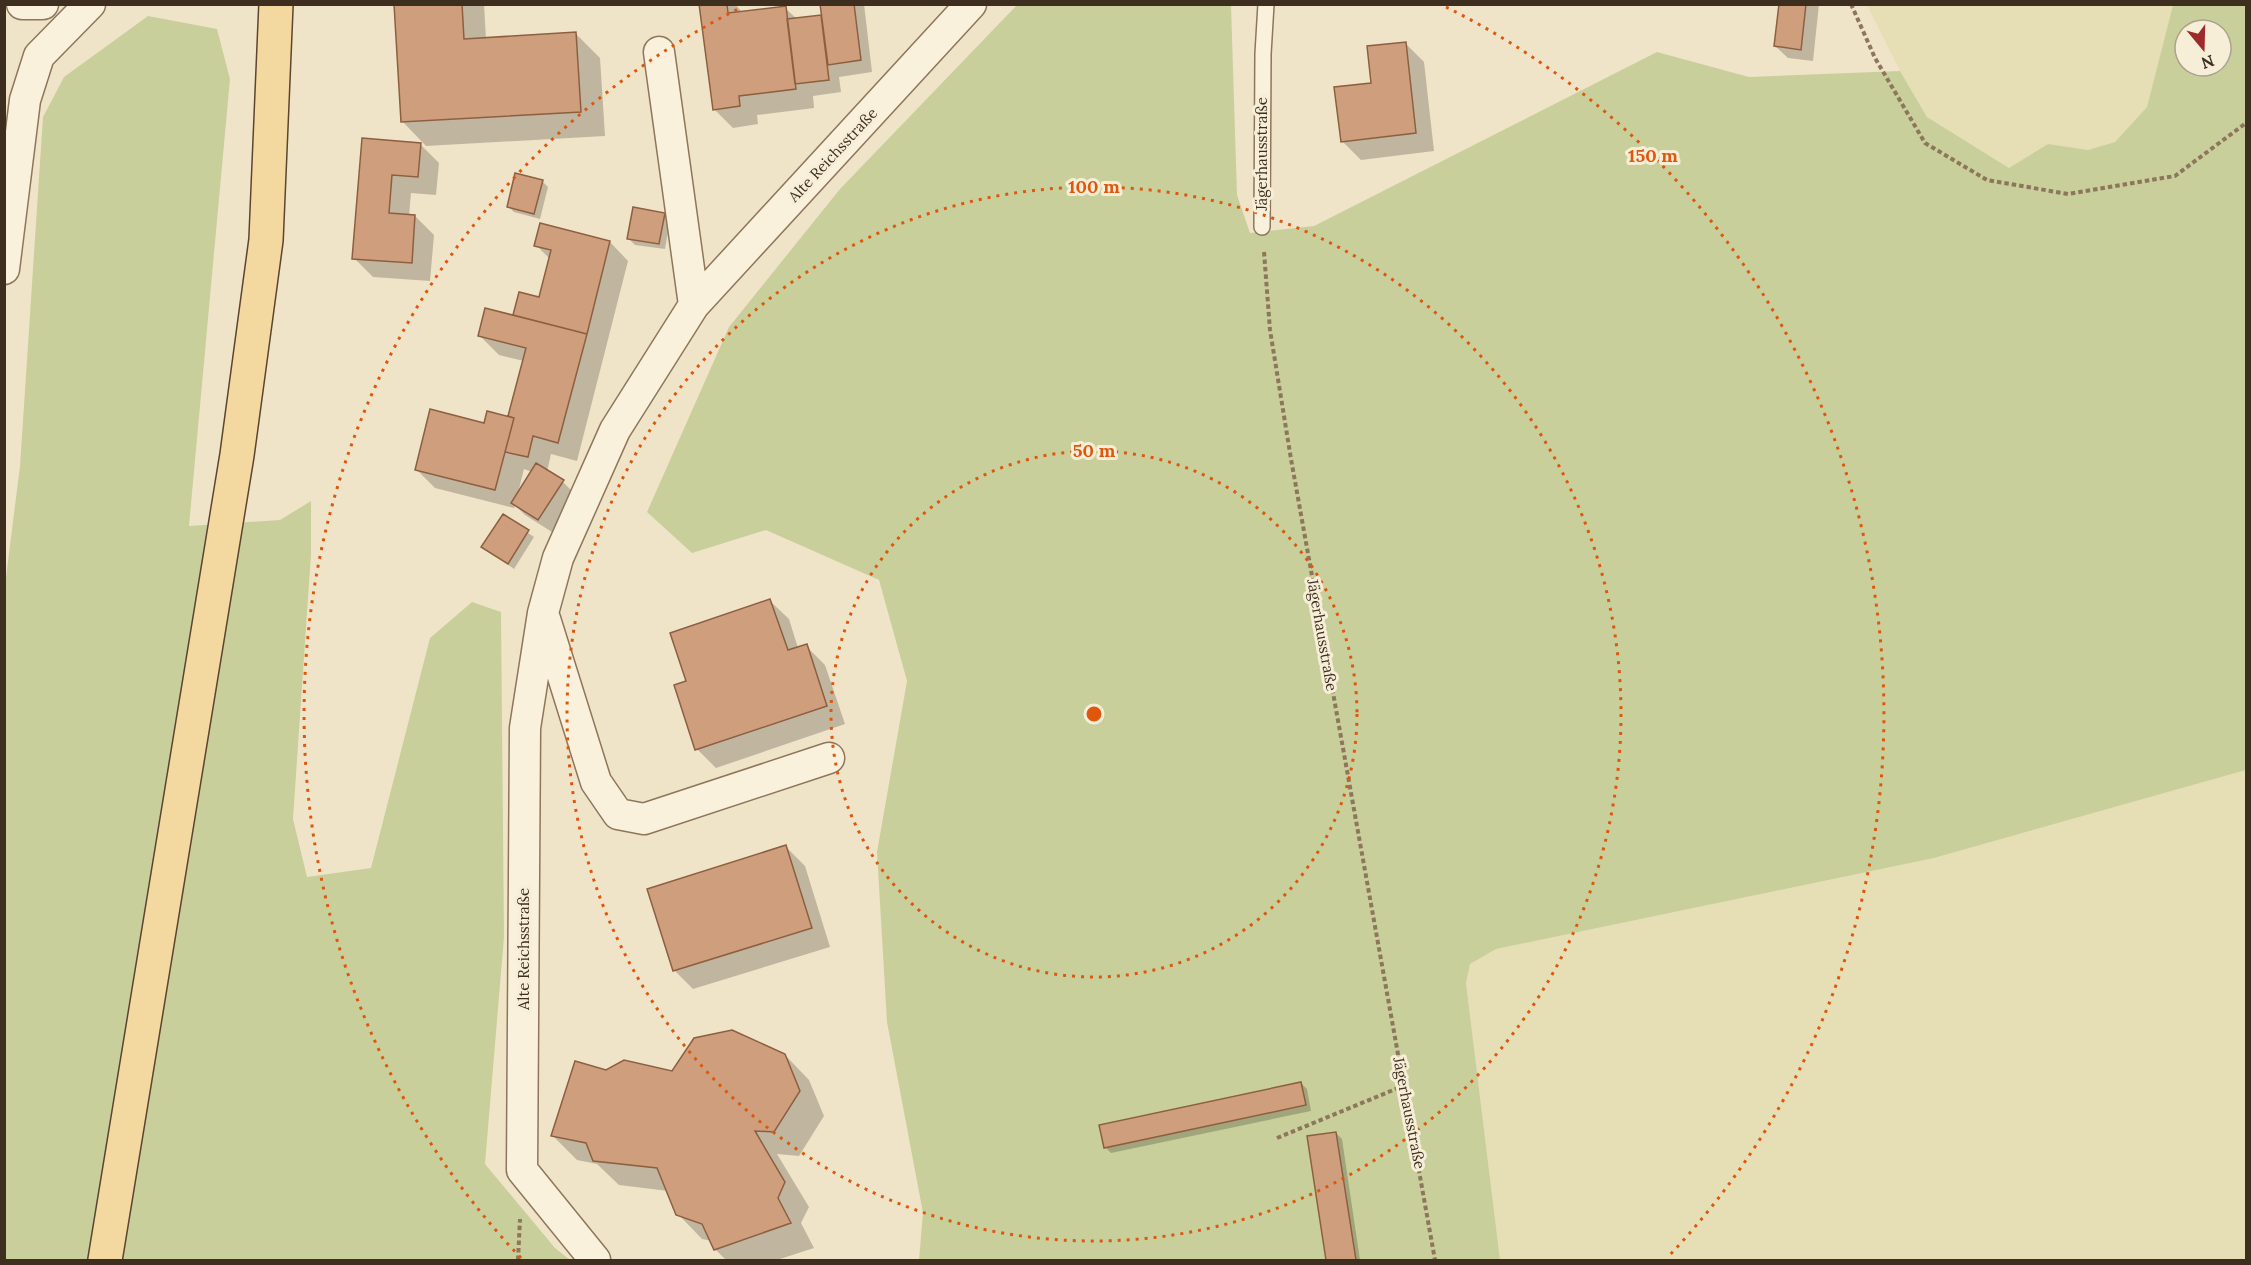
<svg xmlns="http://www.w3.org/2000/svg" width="2251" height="1265" viewBox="0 0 2251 1265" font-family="Lora,serif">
	<rect width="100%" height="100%" fill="#f0e4c8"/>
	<path fill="#e6deb5" d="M 1867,5 L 2173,5 L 2147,107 L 2115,142 L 2088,150 L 2048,144 L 2009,168 L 1927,117 L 1900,71 Z
		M 2246,770 L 2246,1260 L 1500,1260 L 1466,983 L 1470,964 L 1496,949 L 1934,858 Z"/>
	<path fill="#c9cf9b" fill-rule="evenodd" d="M 1017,5 L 1231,5 L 1237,195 L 1250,233 L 1314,226 L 1657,52 L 1749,77 L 1900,71 L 1927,117 L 2009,168 L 2048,144 L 2088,150 L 2115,142 L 2147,107 L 2173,5 L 2246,5 L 2246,770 L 1934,858 L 1496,949 L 1470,964 L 1466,983 L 1500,1260 L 919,1260 L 923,1213 L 887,1022 L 877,852 L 907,681 L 879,580 L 766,530 L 692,553 L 647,512 L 729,327 L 840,189 ZM 2185,30 L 2221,30 L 2221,66 L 2185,66 Z
		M 148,16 L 217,29 L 230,79 L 189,526 L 280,520 L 311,501 L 311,554 L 293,819 L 307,877 L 371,868 L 430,638 L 472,602 L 501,612 L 504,937 L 485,1164 L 555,1248 L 570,1260 L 5,1260 L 4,593 L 20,466 L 43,117 L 64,77 Z"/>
	<path fill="#0003" fill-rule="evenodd" d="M 395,4 L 484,4 L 486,39 L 576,34 L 600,58 L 605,136 L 426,146 L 402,121 Z
		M 701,4 L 735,4 L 743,13 L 785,8 L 797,19 L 823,16 L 822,4 L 864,4 L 872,72 L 839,77 L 841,92 L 813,96 L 814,108 L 757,115 L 758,124 L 733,128 L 714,109 Z
		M 1780,4 L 1819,4 L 1813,61 L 1788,58 L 1775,46 Z
		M 1405,43 L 1424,62 L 1434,151 L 1361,160 L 1342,141 L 1373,84 Z
		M 4,118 L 8,122 L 4,168 Z
		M 363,140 L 420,144 L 439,163 L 436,195 L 411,193 L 409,216 L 415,216 L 434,235 L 430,281 L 373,277 L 354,258 Z
		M 542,181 L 548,187 L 540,219 L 514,212 L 508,206 Z
		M 664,214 L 670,220 L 665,249 L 635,245 L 629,239 Z
		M 610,242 L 628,261 L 577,461 L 551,454 L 547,472 L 563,482 L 575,494 L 552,532 L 525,515 L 515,505 L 514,508 L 435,488 L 416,469 L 485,425 L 509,418 L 524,361 L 499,355 L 480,336 L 515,317 L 520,294 L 540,299 L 550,259 L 536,245 ZM 524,469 L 532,472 L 518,493 Z
		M 503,516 L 534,537 L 514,569 L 483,547 Z
		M 770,601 L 789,619 L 798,648 L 806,646 L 825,665 L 845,724 L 716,768 L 697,749 L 688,682 Z
		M 786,847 L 805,866 L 830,947 L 693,989 L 675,971 L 649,890 Z
		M 785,1055 L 809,1080 L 824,1116 L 799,1156 L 777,1154 L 809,1207 L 801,1223 L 814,1248 L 777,1260 L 726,1260 L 715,1249 L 712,1241 L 702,1239 L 678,1214 L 668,1191 L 619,1185 L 597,1164 L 577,1160 L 552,1135 L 606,1071 L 673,1073 Z
		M 1301,1083 L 1307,1089 L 1311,1111 L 1111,1153 L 1105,1147 Z
		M 1336,1133 L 1342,1139 L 1360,1260 L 1327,1260 L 1309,1138 Z"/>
	<path fill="#cf9f7d" stroke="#8d5f41" stroke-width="1.5" d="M 394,4 L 462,4 L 464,39 L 576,32 L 581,112 L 401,122 Z
		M 699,4 L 727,4 L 728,13 L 786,6 L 796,89 L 739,96 L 740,106 L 713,110 Z
		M 820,4 L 854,4 L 861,60 L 828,65 Z
		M 1779,4 L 1806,4 L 1801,50 L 1774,46 Z
		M 821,15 L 829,80 L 795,84 L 787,19 Z
		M 1406,42 L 1416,133 L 1341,142 L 1334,87 L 1371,83 L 1367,46 Z
		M 362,138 L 421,143 L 418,177 L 392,175 L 389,213 L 415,215 L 412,263 L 352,259 Z
		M 515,173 L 543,180 L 534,214 L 507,207 Z
		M 633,207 L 665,213 L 659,244 L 627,239 Z
		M 540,223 L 610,241 L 587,334 L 513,315 L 519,292 L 539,297 L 551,250 L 534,246 Z
		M 485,308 L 587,334 L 558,443 L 533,436 L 528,457 L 505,452 L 514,418 L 508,416 L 526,348 L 478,336 Z
		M 430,409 L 484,423 L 487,411 L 514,418 L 495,490 L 415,470 Z
		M 536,463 L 564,480 L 538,520 L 511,503 Z
		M 503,514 L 529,530 L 508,564 L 481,547 Z
		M 770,599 L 788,650 L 807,644 L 827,706 L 695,750 L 674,685 L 686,681 L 670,633 Z
		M 786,845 L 812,928 L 673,971 L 647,889 Z
		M 732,1030 L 785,1054 L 800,1091 L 774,1132 L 755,1131 L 785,1182 L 778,1198 L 791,1223 L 714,1250 L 702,1224 L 676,1215 L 657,1168 L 593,1161 L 586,1143 L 551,1136 L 575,1061 L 606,1070 L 624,1060 L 672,1071 L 694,1038 Z
		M 1301,1082 L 1306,1105 L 1104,1148 L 1099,1125 Z
		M 1336,1132 L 1356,1260 L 1326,1260 L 1307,1136 Z"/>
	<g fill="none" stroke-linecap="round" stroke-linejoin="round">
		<defs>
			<path id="service" d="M 1262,227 L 1263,54 L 1266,4"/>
			<path id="minor" d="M 22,4 L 43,4
				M 659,52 L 694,305
				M 4,269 L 25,100 L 39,56 L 90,4
				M 545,619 L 596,782 L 618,814 L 644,819 L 829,758
				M 595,1260 L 522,1170 L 525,728 L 543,613 L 558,558 L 615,430 L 694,305 L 971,4"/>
			<path id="primary" d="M 105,1260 L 237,455 L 266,240 L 276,4"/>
		</defs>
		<use href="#service" stroke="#8d765c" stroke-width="18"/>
		<use href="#minor" stroke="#8d765c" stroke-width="33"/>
		<use href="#primary" stroke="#5b4430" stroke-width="36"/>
		<path stroke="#8d765c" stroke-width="4" stroke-dasharray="4.5 3" stroke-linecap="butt" d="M 1851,4 L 1875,58 L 1925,143 L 1987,180 L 2068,194 L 2175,176 L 2246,123
			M 1264,252 L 1270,330 L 1291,459 L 1435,1260
			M 1277,1138 L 1403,1086
			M 518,1260 L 520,1219"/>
		<use href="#service" stroke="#faf1dc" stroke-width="15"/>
		<use href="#minor" stroke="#faf1dc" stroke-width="30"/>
		<use href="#primary" stroke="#f3d9a0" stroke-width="33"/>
	</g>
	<g fill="none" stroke="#df570d" stroke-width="3" stroke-dasharray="3 6">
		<circle cx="1094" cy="714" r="263"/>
		<circle cx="1094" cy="714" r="527"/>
		<path d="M521 1258A790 790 0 0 1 742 7M1446 7A790 790 0 0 1 1667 1258"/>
	</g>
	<g text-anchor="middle" stroke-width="6" stroke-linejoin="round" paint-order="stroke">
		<g font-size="15" fill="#3d2e20" stroke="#f7eed8">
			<text transform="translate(1262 154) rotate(-90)" y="5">Jägerhausstraße</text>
			<text transform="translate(833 155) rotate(-47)" y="5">Alte Reichsstraße</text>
			<text transform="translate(1322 635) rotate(80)" y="5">Jägerhausstraße</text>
			<text transform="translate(524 949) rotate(-90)" y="5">Alte Reichsstraße</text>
			<text transform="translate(1409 1113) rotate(79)" y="5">Jägerhausstraße</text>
		</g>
	</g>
	<circle cx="1094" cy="714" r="9" fill="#df570d" stroke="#f7eed8" stroke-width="3"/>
	<g font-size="18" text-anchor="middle" font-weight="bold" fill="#df570d" stroke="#f7eed8" stroke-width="6" stroke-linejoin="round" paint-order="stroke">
		<text x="1653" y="162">150 m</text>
		<text x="1094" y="193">100 m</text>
		<text x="1094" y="457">50 m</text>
	</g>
	<rect width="2251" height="1265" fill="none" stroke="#3d2e20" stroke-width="12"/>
	<g transform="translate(2203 48) rotate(161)"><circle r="28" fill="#f7eed8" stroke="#ada18e" stroke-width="1.5"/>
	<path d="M0-4.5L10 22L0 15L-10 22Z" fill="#9e2a2b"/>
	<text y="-9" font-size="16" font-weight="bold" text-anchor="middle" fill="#3d2e20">N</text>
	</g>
</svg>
